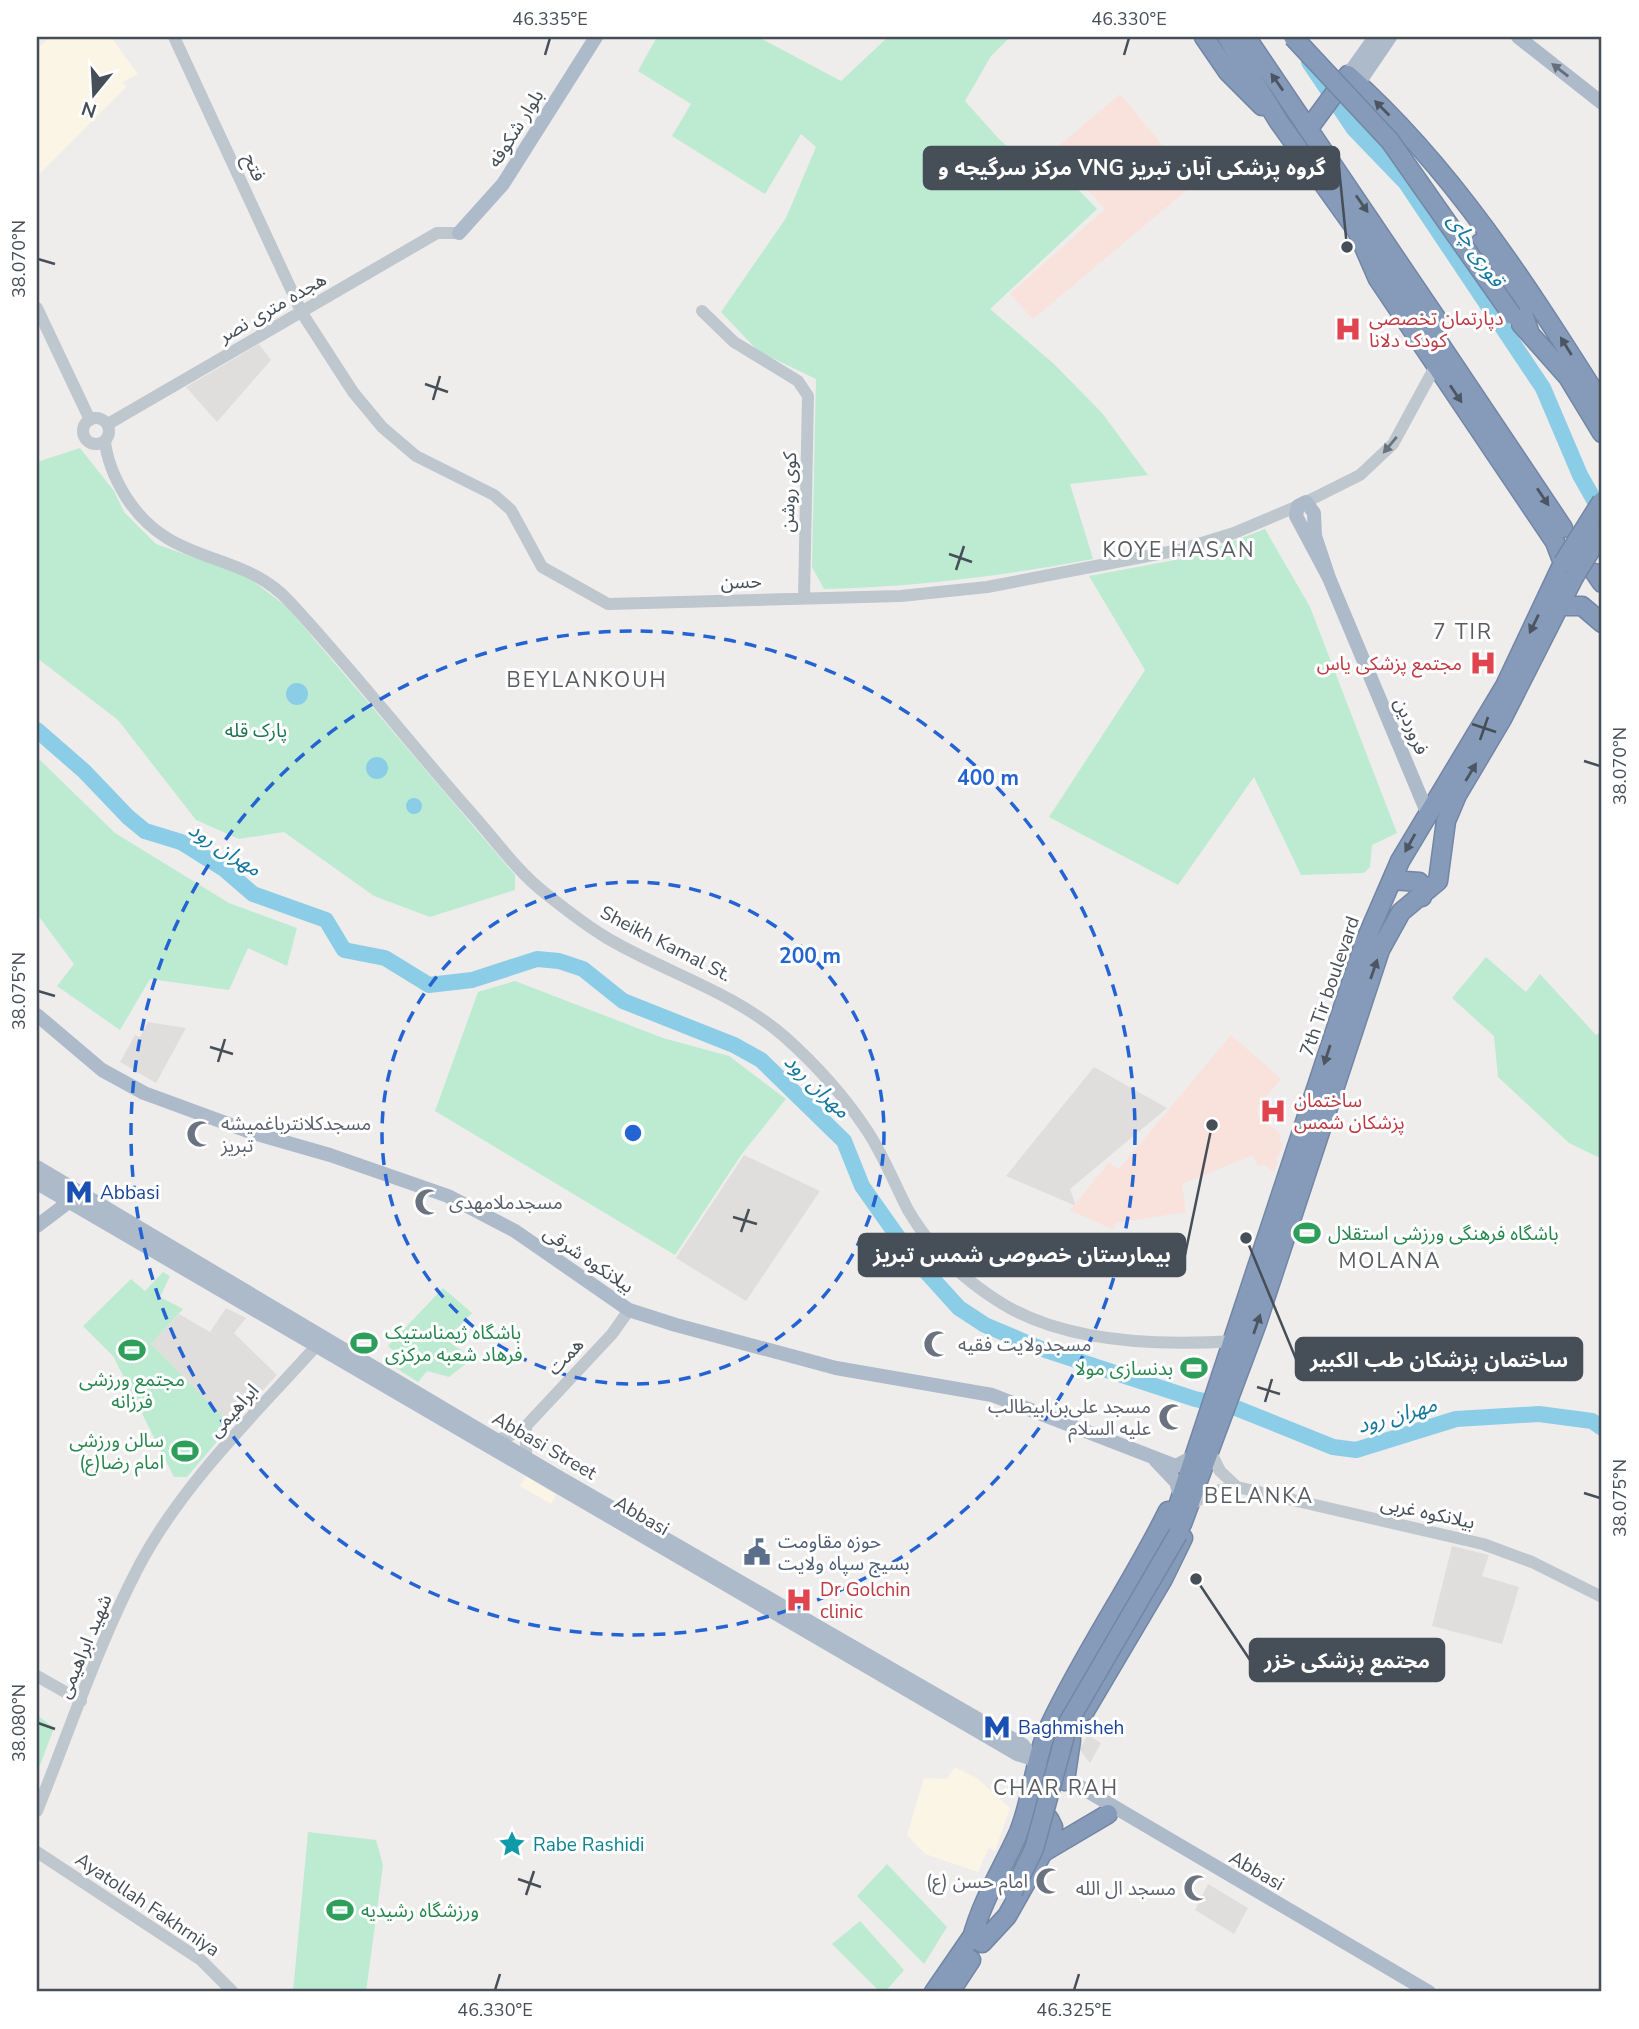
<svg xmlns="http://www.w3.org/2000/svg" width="1639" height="2029" viewBox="0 0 1639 2029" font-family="'Nunito Sans','Noto Sans Arabic',sans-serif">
	<rect width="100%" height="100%" fill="#efecec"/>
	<path fill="#faf5e5" d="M 50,37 L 111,37 L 138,74 L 123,82 L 126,87 L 37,176 L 37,49 Z
		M 526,1476 L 556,1495 L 551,1504 L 520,1486 Z
		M 955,1767 L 977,1778 L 1010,1808 L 995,1851 L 989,1848 L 978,1872 L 925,1854 L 907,1835 L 924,1778 L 947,1779 Z"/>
	<path fill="#e0dddd" d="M 259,344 L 271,360 L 217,422 L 186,387 Z
		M 148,1022 L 186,1028 L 156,1083 L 120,1062 L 135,1035 L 140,1037 Z
		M 1094,1067 L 1167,1108 L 1070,1189 L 1076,1206 L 1006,1176 Z
		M 744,1155 L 820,1191 L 746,1301 L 676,1258 Z
		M 226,1308 L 246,1318 L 234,1333 L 277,1375 L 231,1425 L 151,1344 L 179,1314 L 210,1332 Z
		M 1452,1546 L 1489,1555 L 1482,1576 L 1519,1587 L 1502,1644 L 1432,1626 Z
		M 1088,1735 L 1101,1743 L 1090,1763 L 1079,1749 Z
		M 1208,1884 L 1248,1908 L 1234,1934 L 1195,1910 Z"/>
	<path fill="#f9e1dc" d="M 1120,94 L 1194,184 L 1033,319 L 1010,294 L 1105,209 L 1053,151 Z
		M 1231,1035 L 1281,1079 L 1258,1107 L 1258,1116 L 1281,1134 L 1279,1140 L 1283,1144 L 1280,1154 L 1275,1158 L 1278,1161 L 1274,1172 L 1264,1164 L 1258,1167 L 1253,1155 L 1182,1184 L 1186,1212 L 1116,1223 L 1114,1230 L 1070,1210 L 1109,1163 L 1119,1169 Z"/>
	<path fill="#bcebd1" d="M 657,37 L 758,37 L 841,81 L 888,37 L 1010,37 L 991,56 L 965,101 L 999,139 L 1051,187 L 1069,180 L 1097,209 L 990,309 L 1054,364 L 1102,413 L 1148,475 L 1070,484 L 1093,559 C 1003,576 915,587 824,589 L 812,567 L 816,379 L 758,351 L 721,312 L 786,218 L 816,147 L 801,134 L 765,194 L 672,136 L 691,104 L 638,71 Z
		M 80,448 L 114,491 L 124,512 L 156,544 L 246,576 L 286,606 L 515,875 L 515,890 L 430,917 L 374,896 L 284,832 L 239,839 L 196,820 L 118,720 L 37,658 L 37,462 Z
		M 1265,529 L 1310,607 L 1397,833 L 1372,845 L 1370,867 L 1364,873 L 1301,875 L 1254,777 L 1178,885 L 1049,817 L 1145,670 L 1089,576 L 1191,557 Z
		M 37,757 L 115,833 L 229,903 L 297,928 L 287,966 L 248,948 L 229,990 L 150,979 L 120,1030 L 57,986 L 74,964 L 37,914 Z
		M 1486,957 L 1526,992 L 1540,974 L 1596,1035 L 1602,1031 L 1602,1159 L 1569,1143 L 1498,1077 L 1494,1036 L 1452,998 Z
		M 515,981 L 663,1038 L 729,1056 L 786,1099 L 741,1155 L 675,1255 L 435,1111 L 478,992 Z
		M 163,1272 L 170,1276 L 160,1297 L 183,1309 L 151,1344 L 231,1425 L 187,1477 L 174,1477 L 113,1356 L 83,1326 L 131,1279 L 145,1291 Z
		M 443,1288 L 472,1313 L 446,1340 L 473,1358 L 449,1377 L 427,1371 L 418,1382 L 396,1368 L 403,1359 L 388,1346 Z
		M 37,1715 L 54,1728 L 37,1773 Z
		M 308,1832 L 376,1840 L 383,1865 L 366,1992 L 293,1992 Z
		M 887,1864 L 947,1927 L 924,1964 L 857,1896 Z
		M 860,1921 L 904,1970 L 885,1992 L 880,1992 L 832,1944 Z"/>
	<path fill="#8bcde6" d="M286 694a11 11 0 1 1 22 0a11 11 0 1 1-22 0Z
		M366 768a11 11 0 1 1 22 0a11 11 0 1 1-22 0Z
		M406 806a8 8 0 1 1 16 0a8 8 0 1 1-16 0Z"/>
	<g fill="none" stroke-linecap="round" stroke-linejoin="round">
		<path stroke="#8bcde6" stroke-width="16" d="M 1309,62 L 1354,129 L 1406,183 L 1543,388 L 1580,475 L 1602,514
			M 37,730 L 84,771 L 128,817 L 145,831 L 181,842 L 224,869 L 253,894 L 326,920 L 344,950 L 385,958 L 429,985 L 472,980 L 537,959 L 559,961 L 583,969 L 623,1001 L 734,1045 L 761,1060 L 844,1141 L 862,1186 L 910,1254 L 959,1308 L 985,1325 L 1039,1348 L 1195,1399 L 1236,1408 L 1333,1447 L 1356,1450 L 1456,1419 L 1539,1414 L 1592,1421 L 1602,1428"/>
		<defs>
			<path id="highway" d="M 1204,37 L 1228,72 L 1262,106
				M 1227,37 L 1279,122 L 1357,231 L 1397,280 L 1563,528
				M 1246,37 L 1436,318
				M 1309,128 L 1348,75 C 1452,167 1528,287 1602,404
				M 1480,243 L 1520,305 L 1529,331
				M 1521,324 L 1568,377 L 1602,433
				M 1595,573 L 1602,583
				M 1560,606 L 1582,606 L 1602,623
				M 1392,880 L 1419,882 L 1424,888 L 1422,897
				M 1182,1524 L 1257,1323 L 1380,950 L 1401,912 L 1438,881 L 1446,821 L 1457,795 L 1502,719 L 1574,577
				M 1170,1530 L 1364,944 L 1400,861 L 1505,686 L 1563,563 L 1555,542 L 1378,279 L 1357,231
				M 1085,1711 L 1163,1579 L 1183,1538
				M 1065,1781 L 1071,1740
				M 1042,1853 L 1108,1814
				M 972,1938 C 982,1900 1003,1868 1019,1832 C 1033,1797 1034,1759 1050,1725 C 1085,1651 1132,1584 1168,1511
				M 982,1943 L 1007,1916 L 1051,1838 L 1053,1827 L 1049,1819 L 1032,1813
				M 934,1992 L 978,1928
				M 950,1992 L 971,1960"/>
		</defs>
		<use href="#highway" stroke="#7286a5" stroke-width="21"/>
		<path stroke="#bec6ce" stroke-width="12" d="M 174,37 L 302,313 L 353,392 L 382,427 L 416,456 L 494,495 L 511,510 L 542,567 L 608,604 L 901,596 L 987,587 L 1179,550 L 1234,533 L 1298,506
			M 37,308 L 90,420
			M 702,311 L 734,342 L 798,381 L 808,396 L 804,598
			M83 431a13 13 0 1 1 26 0a13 13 0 1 1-26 0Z
			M 108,424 L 437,233 L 459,233
			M 105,441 C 107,462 115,479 126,497 C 171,568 239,548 289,601 C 353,670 411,745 473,815 C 496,841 518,872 545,893 C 565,909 585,925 607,938 C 666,973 733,991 786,1038 C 815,1064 844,1096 866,1129 C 883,1154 894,1183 908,1210 C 930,1248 962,1278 998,1301 C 1064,1344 1160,1346 1235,1341
			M 1306,502 L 1360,475 L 1393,444 L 1436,365
			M 490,1441 L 507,1437 L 526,1426 L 612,1334 L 629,1310
			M 1210,1451 L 1220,1471 L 1237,1487
			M 526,1465 L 526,1426
			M 1190,1505 L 1212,1492 L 1237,1487 L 1483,1544 L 1532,1562 L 1602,1597
			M 37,1676 L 81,1701
			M 37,1811 C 70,1729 99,1642 140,1564 C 184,1482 256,1413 318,1344
			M 37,1852 L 201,1960 L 233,1992"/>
		<path stroke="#adbaca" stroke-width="14" d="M 1518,37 L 1602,103
			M 1348,75 L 1375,37
			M 1358,84 L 1390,37
			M 459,233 L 503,184 L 596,37
			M 1329,578 L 1296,516 L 1298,506 L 1306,502 L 1314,513 L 1315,536 L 1329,578 L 1427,812
			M 37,1015 L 102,1070 L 144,1093 L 253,1133 L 330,1155 L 448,1196 L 515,1231 L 629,1310 L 676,1325 L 836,1368 L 992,1395 L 1176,1466 L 1193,1457
			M 37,1167 L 555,1475 L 1023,1745 L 1036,1766 L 1077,1785 L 1429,1992
			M 37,1183 L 1017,1754 L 1030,1758
			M 37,1226 L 74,1198
			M 1156,1461 L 1176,1482 L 1180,1495"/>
		<use href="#highway" stroke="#869bb9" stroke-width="18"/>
		<defs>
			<path id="highway-bridge" d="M 1293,37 L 1390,141 L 1512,315
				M 1563,563 L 1602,501
				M 1574,577 L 1602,532
				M 1013,1892 L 1034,1849 L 1069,1721 L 1178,1534"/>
		</defs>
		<use href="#highway-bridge" stroke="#7286a5" stroke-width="21" stroke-linecap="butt"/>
		<use href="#highway-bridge" stroke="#869bb9" stroke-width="18"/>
	</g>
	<defs><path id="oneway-solid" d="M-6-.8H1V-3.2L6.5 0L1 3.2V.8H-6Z" transform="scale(1.75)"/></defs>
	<use fill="#656e7a" href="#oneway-solid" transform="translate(1560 70) rotate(-142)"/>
	<g fill="#4c5662">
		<use href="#oneway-solid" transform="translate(1277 82) rotate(-125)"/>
		<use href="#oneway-solid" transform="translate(1382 108) rotate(-135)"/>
		<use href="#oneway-solid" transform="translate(1362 204) rotate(55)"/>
		<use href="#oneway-solid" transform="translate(1566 346) rotate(-122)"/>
		<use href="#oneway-solid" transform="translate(1456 394) rotate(56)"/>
		<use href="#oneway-solid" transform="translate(1543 497) rotate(56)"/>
		<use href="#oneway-solid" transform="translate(1534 624) rotate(116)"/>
		<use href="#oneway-solid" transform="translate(1471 772) rotate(-59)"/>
		<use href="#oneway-solid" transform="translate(1410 843) rotate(119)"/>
		<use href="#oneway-solid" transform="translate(1374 969) rotate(-71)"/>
		<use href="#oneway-solid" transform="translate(1327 1055) rotate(108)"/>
		<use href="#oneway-solid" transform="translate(1257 1324) rotate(-71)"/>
	</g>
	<use fill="#6a727b" href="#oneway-solid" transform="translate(1390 445) rotate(130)"/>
	<path fill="none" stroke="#464e58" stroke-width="2.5" d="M 545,55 L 550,38M 1124,55 L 1129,38M 38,259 L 55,264M 425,384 L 448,392M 433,400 L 440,376M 949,554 L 972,562M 956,570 L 964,546M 1472,724 L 1496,732M 1480,740 L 1488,717M 1584,761 L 1600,766M 38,991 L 55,996M 210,1047 L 233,1054M 218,1062 L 225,1039M 733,1217 L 757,1224M 741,1232 L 749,1209M 1257,1387 L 1280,1394M 1265,1402 L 1272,1379M 1584,1493 L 1600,1498M 38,1723 L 55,1729M 518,1879 L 541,1887M 526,1895 L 534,1871M 495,1990 L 500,1974M 1074,1990 L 1079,1974"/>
	<g fill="none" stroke="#2363d2" stroke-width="3.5" stroke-dasharray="12 9">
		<circle cx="633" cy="1133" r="251"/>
		<circle cx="633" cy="1133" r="502"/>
	</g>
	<defs>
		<symbol id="hospital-bare" viewBox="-9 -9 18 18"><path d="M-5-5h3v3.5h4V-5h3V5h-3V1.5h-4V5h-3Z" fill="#e0444e" stroke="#fff" stroke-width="2.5" paint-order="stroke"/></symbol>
		<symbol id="mosque-bare" viewBox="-9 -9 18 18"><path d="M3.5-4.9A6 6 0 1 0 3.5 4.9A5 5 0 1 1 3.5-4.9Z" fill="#6b7280" stroke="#fff" stroke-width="2.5" paint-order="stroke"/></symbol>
		<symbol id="metro-bare" viewBox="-9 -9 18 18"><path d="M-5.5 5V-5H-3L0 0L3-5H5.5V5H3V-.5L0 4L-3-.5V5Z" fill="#1a4fb4" stroke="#fff" stroke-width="2.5" paint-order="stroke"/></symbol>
		<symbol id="stadium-bare" viewBox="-9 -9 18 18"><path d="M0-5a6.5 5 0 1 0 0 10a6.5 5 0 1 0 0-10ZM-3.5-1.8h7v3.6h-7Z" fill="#2e9e5b" stroke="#fff" stroke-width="2.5" paint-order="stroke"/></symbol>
		<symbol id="civic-bare" viewBox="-9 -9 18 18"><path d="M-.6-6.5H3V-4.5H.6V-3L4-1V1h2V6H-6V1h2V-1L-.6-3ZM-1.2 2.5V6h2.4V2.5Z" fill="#5c6f8a" stroke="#fff" stroke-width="2.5" paint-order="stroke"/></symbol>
		<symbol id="sight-bare" viewBox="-9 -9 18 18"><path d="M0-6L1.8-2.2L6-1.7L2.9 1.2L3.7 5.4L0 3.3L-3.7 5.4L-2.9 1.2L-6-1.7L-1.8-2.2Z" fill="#0f9aa8" stroke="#fff" stroke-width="2.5" paint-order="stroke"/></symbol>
	</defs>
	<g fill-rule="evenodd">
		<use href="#hospital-bare" x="1329" y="310" width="38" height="38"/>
		<use href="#hospital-bare" x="1464" y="644" width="38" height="38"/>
		<use href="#hospital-bare" x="1254" y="1092" width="38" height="38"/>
		<use href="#mosque-bare" x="181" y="1115" width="38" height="38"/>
		<use href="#metro-bare" x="60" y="1173" width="38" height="38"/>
		<use href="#mosque-bare" x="409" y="1183" width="38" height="38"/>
		<use href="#stadium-bare" x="1288" y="1214" width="38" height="38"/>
		<use href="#stadium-bare" x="345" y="1324" width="38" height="38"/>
		<use href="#mosque-bare" x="918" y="1325" width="38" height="38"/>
		<use href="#stadium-bare" x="113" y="1331" width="38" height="38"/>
		<use href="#stadium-bare" x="1175" y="1349" width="38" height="38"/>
		<use href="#mosque-bare" x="1153" y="1398" width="38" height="38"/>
		<use href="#stadium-bare" x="166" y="1432" width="38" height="38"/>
		<use href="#civic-bare" x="738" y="1533" width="38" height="38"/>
		<use href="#hospital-bare" x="780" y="1581" width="38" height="38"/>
		<use href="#metro-bare" x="978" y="1708" width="38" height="38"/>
		<use href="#sight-bare" x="493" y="1825" width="38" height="38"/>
		<use href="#mosque-bare" x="1030" y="1862" width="38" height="38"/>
		<use href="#mosque-bare" x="1178" y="1869" width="38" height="38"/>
		<use href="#stadium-bare" x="321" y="1891" width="38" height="38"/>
	</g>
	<g text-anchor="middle" stroke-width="6" stroke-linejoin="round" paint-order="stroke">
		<g font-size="19" fill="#464e58" stroke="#fff">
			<text transform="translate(515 128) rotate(-58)" y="7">بلوار شکوفه</text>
			<text transform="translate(255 167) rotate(65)" y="7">فتح</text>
			<text transform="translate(272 307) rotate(-30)" y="7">هجده متری نصر</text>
			<text transform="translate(788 492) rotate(-88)" y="7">کوی روشن</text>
			<text transform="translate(741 581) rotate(-2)" y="7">حسن</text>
			<text transform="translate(1412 726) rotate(67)" y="7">فروردین</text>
			<text transform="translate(666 943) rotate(27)" y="7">Sheikh Kamal St.</text>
			<text transform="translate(1329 986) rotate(-71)" y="7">7th Tir boulevard</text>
			<text transform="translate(589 1259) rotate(34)" y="7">بیلانکوه شرقی</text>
			<text transform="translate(565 1356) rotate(-47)" y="7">همت</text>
			<text transform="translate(233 1410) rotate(-48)" y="7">ابراهیمی</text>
			<text transform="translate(545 1445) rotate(30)" y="7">Abbasi Street</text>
			<text transform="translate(1428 1512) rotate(12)" y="7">بیلانکوه غربی</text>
			<text transform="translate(642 1515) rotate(30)" y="7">Abbasi</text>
			<text transform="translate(84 1646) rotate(-67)" y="7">شهید ابراهیمی</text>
			<text transform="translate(1257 1870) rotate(30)" y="7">Abbasi</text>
			<text transform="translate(148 1904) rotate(34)" y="7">Ayatollah Fakhrniya</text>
		</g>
		<g font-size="19" fill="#be3a42" stroke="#fff" text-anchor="start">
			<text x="1369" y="325">دپارتمان تخصصی<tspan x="1369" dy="22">کودک دلانا</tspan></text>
			<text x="1462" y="670" text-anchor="end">مجتمع پزشکی یاس</text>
			<text x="1294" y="1107">ساختمان<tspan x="1294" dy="22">پزشکان شمس</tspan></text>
			<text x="820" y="1596">Dr Golchin<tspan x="820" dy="22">clinic</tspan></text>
		</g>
		<g font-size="19" fill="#1b754e" stroke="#fff">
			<text x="256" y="737">پارک قله</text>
		</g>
		<g font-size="19" fill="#5b616d" stroke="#fff" text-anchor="start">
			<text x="221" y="1130">مسجدکلانترباغمیشه<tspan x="221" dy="22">تبریز</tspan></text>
			<text x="449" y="1209">مسجدملامهدی</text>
			<text x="958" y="1351">مسجدولایت فقیه</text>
			<text x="1151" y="1413" text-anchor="end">مسجد علی‌بن‌ابیطالب<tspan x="1151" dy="22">علیه السلام</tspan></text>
			<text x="1028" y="1888" text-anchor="end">امام حسن (ع)</text>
			<text x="1176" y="1895" text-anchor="end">مسجد ال الله</text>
		</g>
		<g font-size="19" fill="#164399" stroke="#fff" text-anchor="start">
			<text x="100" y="1199">Abbasi</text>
			<text x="1018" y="1734">Baghmisheh</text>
		</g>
		<g font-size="19" fill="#27864d" stroke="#fff" text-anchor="start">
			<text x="1328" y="1240">باشگاه فرهنگی ورزشی استقلال</text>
			<text x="385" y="1339">باشگاه ژیمناستیک<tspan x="385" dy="22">فرهاد شعبه مرکزی</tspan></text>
			<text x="1173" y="1375" text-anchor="end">بدنسازی مولا</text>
			<text x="132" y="1386" text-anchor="middle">مجتمع ورزشی<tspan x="132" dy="22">فرزانه</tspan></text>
			<text x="164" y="1447" text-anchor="end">سالن ورزشی<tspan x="164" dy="22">امام رضا(ع)</tspan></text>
			<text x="361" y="1917">ورزشگاه رشیدیه</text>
		</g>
		<g font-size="19" fill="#4e5e75" stroke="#fff" text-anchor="start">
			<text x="778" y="1548">حوزه مقاومت<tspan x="778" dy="22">بسیج سپاه ولایت</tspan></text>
		</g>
		<g font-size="19" fill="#0d838f" stroke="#fff" text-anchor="start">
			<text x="533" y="1851">Rabe Rashidi</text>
		</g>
		<g font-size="21" font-style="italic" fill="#14779d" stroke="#fff">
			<text transform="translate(1476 250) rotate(56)" y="7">قوری چای</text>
			<text transform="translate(225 849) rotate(33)" y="7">مهران رود</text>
			<text transform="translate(817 1086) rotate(44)" y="7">مهران رود</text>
			<text transform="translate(1397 1415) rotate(-16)" y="7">مهران رود</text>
		</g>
		<g font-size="21" letter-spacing="2" fill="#595c61" stroke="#fff">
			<text x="1179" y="557">KOYE HASAN</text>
			<text x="1463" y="639">7 TIR</text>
			<text x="587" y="687">BEYLANKOUH</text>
			<text x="1390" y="1268">MOLANA</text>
			<text x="1259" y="1503">BELANKA</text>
			<text x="1056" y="1795">CHAR RAH</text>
		</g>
	</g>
	<circle cx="633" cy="1133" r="10" fill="#2363d2" stroke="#fff" stroke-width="3.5"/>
	<g font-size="21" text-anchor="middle" font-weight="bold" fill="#2363d2" stroke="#fff" stroke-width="6" stroke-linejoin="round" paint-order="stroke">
		<text x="988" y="785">400 m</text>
		<text x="810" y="963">200 m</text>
	</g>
	<path fill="none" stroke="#464e58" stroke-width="2.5" d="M1347 247L1339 168M1212 1125L1185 1255M1246 1238L1296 1359M1196 1579L1250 1660"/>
	<g fill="#464e58" stroke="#fff" stroke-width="2.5">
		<circle cx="1347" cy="247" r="7"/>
		<circle cx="1212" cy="1125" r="7"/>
		<circle cx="1246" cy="1238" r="7"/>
		<circle cx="1196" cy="1579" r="7"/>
	</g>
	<g fill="#464e58" stroke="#464e58" stroke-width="2.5">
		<rect x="924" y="147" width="415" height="42" rx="7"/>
		<rect x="859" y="1234" width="326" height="42" rx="7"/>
		<rect x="1296" y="1338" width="286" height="42" rx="7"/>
		<rect x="1250" y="1639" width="194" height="42" rx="7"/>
	</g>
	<g font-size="21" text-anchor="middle" font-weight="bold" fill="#fff">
		<text x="1132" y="175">مرکز سرگیجه و VNG گروه پزشکی آبان تبریز</text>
		<text x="1022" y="1262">بیمارستان خصوصی شمس تبریز</text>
		<text x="1439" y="1367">ساختمان پزشکان طب الکبیر</text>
		<text x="1347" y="1668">مجتمع پزشکی خزر</text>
	</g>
	<rect width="1639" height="2029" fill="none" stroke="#ffffff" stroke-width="77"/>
	<g transform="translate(94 94) rotate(198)" stroke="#ffffff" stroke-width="5" paint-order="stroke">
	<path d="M0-5L12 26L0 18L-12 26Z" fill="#464e58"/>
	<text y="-10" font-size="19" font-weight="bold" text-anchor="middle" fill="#464e58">N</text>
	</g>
	<rect x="38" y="38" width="1562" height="1952" fill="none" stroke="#464e58" stroke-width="2.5"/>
	<g font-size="18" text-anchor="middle" fill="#464e58">
		<text x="550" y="25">46.335°E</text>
		<text x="1129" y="25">46.330°E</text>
		<text transform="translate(19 259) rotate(-90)" y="6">38.070°N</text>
		<text transform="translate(1620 766) rotate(-90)" y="6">38.070°N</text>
		<text transform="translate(19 991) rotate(-90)" y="6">38.075°N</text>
		<text transform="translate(1620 1498) rotate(-90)" y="6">38.075°N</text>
		<text transform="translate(19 1723) rotate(-90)" y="6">38.080°N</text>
		<text x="495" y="2016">46.330°E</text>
		<text x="1074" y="2016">46.325°E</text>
	</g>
</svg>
